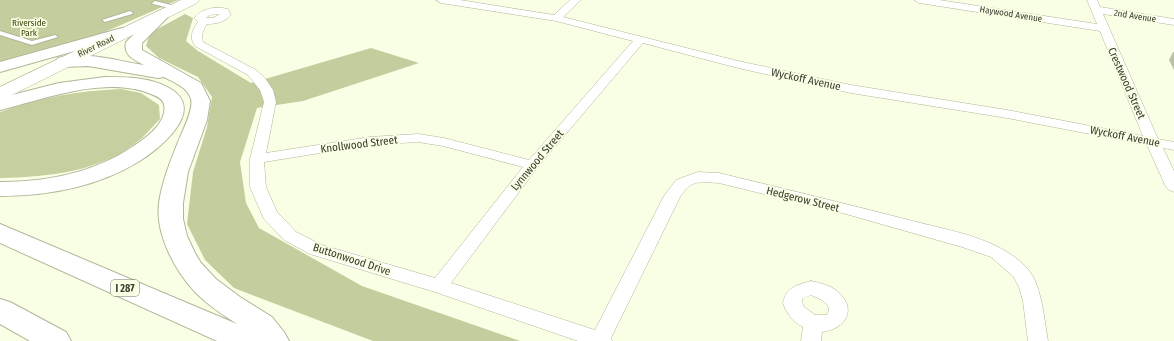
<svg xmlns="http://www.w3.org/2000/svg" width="1174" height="341" viewBox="0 0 1174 341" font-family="'Fira Sans Condensed',sans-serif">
	<rect width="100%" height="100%" fill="#f9ffe4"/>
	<path fill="#c4cd9e" d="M 0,0 L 178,0 L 98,35 L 0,64 Z
		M 185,14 L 193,18 L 186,41 L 198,51 L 251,83 L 371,48 L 419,63 L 303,101 L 257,108 L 240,162 L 246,203 L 259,228 L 362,286 L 520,341 L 373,341 L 234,288 L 205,260 L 187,224 L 193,172 L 207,127 L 212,97 L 198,77 L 159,58 L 146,46 L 150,33 Z"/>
	<path fill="#c6cf9f" d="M 123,23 L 97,35 L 0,63 L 0,58 L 32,51 Z
		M 121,89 L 141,93 L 159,105 L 160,119 C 154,125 149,131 143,137 C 104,172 49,177 0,178 L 0,112 C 41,97 77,91 121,89 Z"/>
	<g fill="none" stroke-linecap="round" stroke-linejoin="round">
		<defs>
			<path id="lane" d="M 155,1 L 179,7 L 180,8 L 177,10 L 153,4 L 152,3 Z
				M 130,11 L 133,13 L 132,14 L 105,22 L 102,20 Z
				M 0,31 L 32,41 L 55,35 L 58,37 L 32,45 L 0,35 Z"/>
			<path id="street" d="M 436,0 L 460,0 L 554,15 L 570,0 L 581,0 L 563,17 L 738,61 L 851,85 L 1007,110 L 1143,136 L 1100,31 L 919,3 L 914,0 L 939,0 L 1097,24 L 1087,0 L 1097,0 L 1100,7 L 1174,19 L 1174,25 L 1103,14 L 1158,139 L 1174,142 L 1174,150 L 1163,148 L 1174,171 L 1174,192 L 1169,190 L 1166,187 L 1147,145 L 1007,118 L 851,93 L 738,68 L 643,43 L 537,168 L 451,283 L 595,330 L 664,196 L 676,180 L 698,172 L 719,173 C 781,188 843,203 905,219 C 945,230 995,236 1025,266 C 1042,282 1044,319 1048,341 L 1028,341 L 1023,301 L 1019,287 L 1013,276 L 991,257 L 962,247 L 846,214 L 719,183 C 700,182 691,179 680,197 L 611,338 L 612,341 L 578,341 L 435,292 L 310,254 L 284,240 L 264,219 L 250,187 L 250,159 L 264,102 L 260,90 L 248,75 L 195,46 C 189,37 192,31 198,22 L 194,18 C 202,8 216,6 228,9 L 231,15 C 225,22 216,24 207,24 C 203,30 201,35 203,42 L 256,70 L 265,78 L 273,90 L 276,102 L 266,153 L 370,137 L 418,134 L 444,138 L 529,160 L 633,41 L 556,21 L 441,3 ZM 220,14 L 213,18 L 206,18 L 210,15 ZM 418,142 L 443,146 L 523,167 L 435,278 L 322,245 L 296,232 L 277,212 L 266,187 L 264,162 L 370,145 Z
				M 811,281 C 820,283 830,285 837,291 C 858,309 846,329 822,332 L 821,341 L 801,341 L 803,327 C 792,321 787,314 783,303 C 786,287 797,285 811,281 ZM 811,295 L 822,300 L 828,306 L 829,310 L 827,315 L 815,315 L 803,306 L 802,299 Z"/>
			<path id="secondary" d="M 181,0 L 199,0 L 197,3 L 6,98 L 0,99 L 0,87 Z"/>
			<path id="highway" d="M 162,10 L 167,12 L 170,15 L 142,43 L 142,50 L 201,83 L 210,101 L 207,120 L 188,172 L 183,203 L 183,219 L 187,236 L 195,253 L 201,263 L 216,279 L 240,297 L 272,317 L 284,332 L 289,341 L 217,341 L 0,243 L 0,224 L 237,324 C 223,315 208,305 196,293 C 175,271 155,234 159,203 C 162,182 170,162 178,142 C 182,132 194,109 191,99 C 187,87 175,83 164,77 L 158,78 L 88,66 L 64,67 L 58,66 L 55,62 L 58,58 C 86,51 117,61 144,65 C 134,59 123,56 126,42 L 157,12 Z
				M 122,28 L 128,30 L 130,33 L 128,36 L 0,72 L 0,62 Z
				M 105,77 C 127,77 151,77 171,89 C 207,111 158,150 138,162 C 97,187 47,196 0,196 L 0,182 C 55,182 110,169 152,132 C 159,125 168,113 163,102 C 161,98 156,96 151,94 C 107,75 44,99 0,110 L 0,98 L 59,83 Z
				M 0,299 L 10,302 L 66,332 L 71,341 L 30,341 L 0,324 Z"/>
		</defs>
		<use href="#lane" stroke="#b0b697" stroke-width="2"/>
		<use href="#street" stroke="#b0b697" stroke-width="1"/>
		<use href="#secondary" stroke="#b0b697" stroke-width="1"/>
		<use href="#highway" stroke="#b0b697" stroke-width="2"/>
		<use href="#lane" fill="#fff" fill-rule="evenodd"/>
		<use href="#street" fill="#fff" fill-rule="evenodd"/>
		<use href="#secondary" fill="#fff" fill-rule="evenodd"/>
		<use href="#highway" fill="#fff" fill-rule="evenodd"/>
	</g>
	<path fill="#bcc2a6" d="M 1173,52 L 1174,52 L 1174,70 L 1169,60 Z"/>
	<g text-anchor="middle" stroke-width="3.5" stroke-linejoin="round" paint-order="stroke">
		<g font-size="9" fill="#393b2e" stroke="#f9ffe4">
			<text transform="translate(1011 14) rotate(9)" y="3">Haywood Avenue</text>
			<text transform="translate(1135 16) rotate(9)" y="3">2nd Avenue</text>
			<text transform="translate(96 46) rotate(-26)" y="3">River Road</text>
		</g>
		<g font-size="9" fill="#3a4108" stroke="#f9ffe4">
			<text x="29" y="26">Riverside<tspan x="29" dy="10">Park</tspan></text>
		</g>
		<rect fill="#f9ffe4" stroke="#737665" stroke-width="1" x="111" y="280" width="28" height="16" rx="3"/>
		<g font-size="10" font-weight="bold" fill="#393b2e">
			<text x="125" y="292">I 287</text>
		</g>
		<g font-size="11" fill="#393b2e" stroke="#f9ffe4">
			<text transform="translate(806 79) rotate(12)" y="4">Wyckoff Avenue</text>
			<text transform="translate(1127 83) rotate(66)" y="4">Crestwood Street</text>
			<text transform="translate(1125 136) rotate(11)" y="4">Wyckoff Avenue</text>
			<text transform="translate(359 144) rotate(-7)" y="4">Knollwood Street</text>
			<text transform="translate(537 160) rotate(-50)" y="4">Lynnwood Street</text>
			<text transform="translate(803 199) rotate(14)" y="4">Hedgerow Street</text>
			<text transform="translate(352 259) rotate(18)" y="4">Buttonwood Drive</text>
		</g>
	</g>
</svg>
